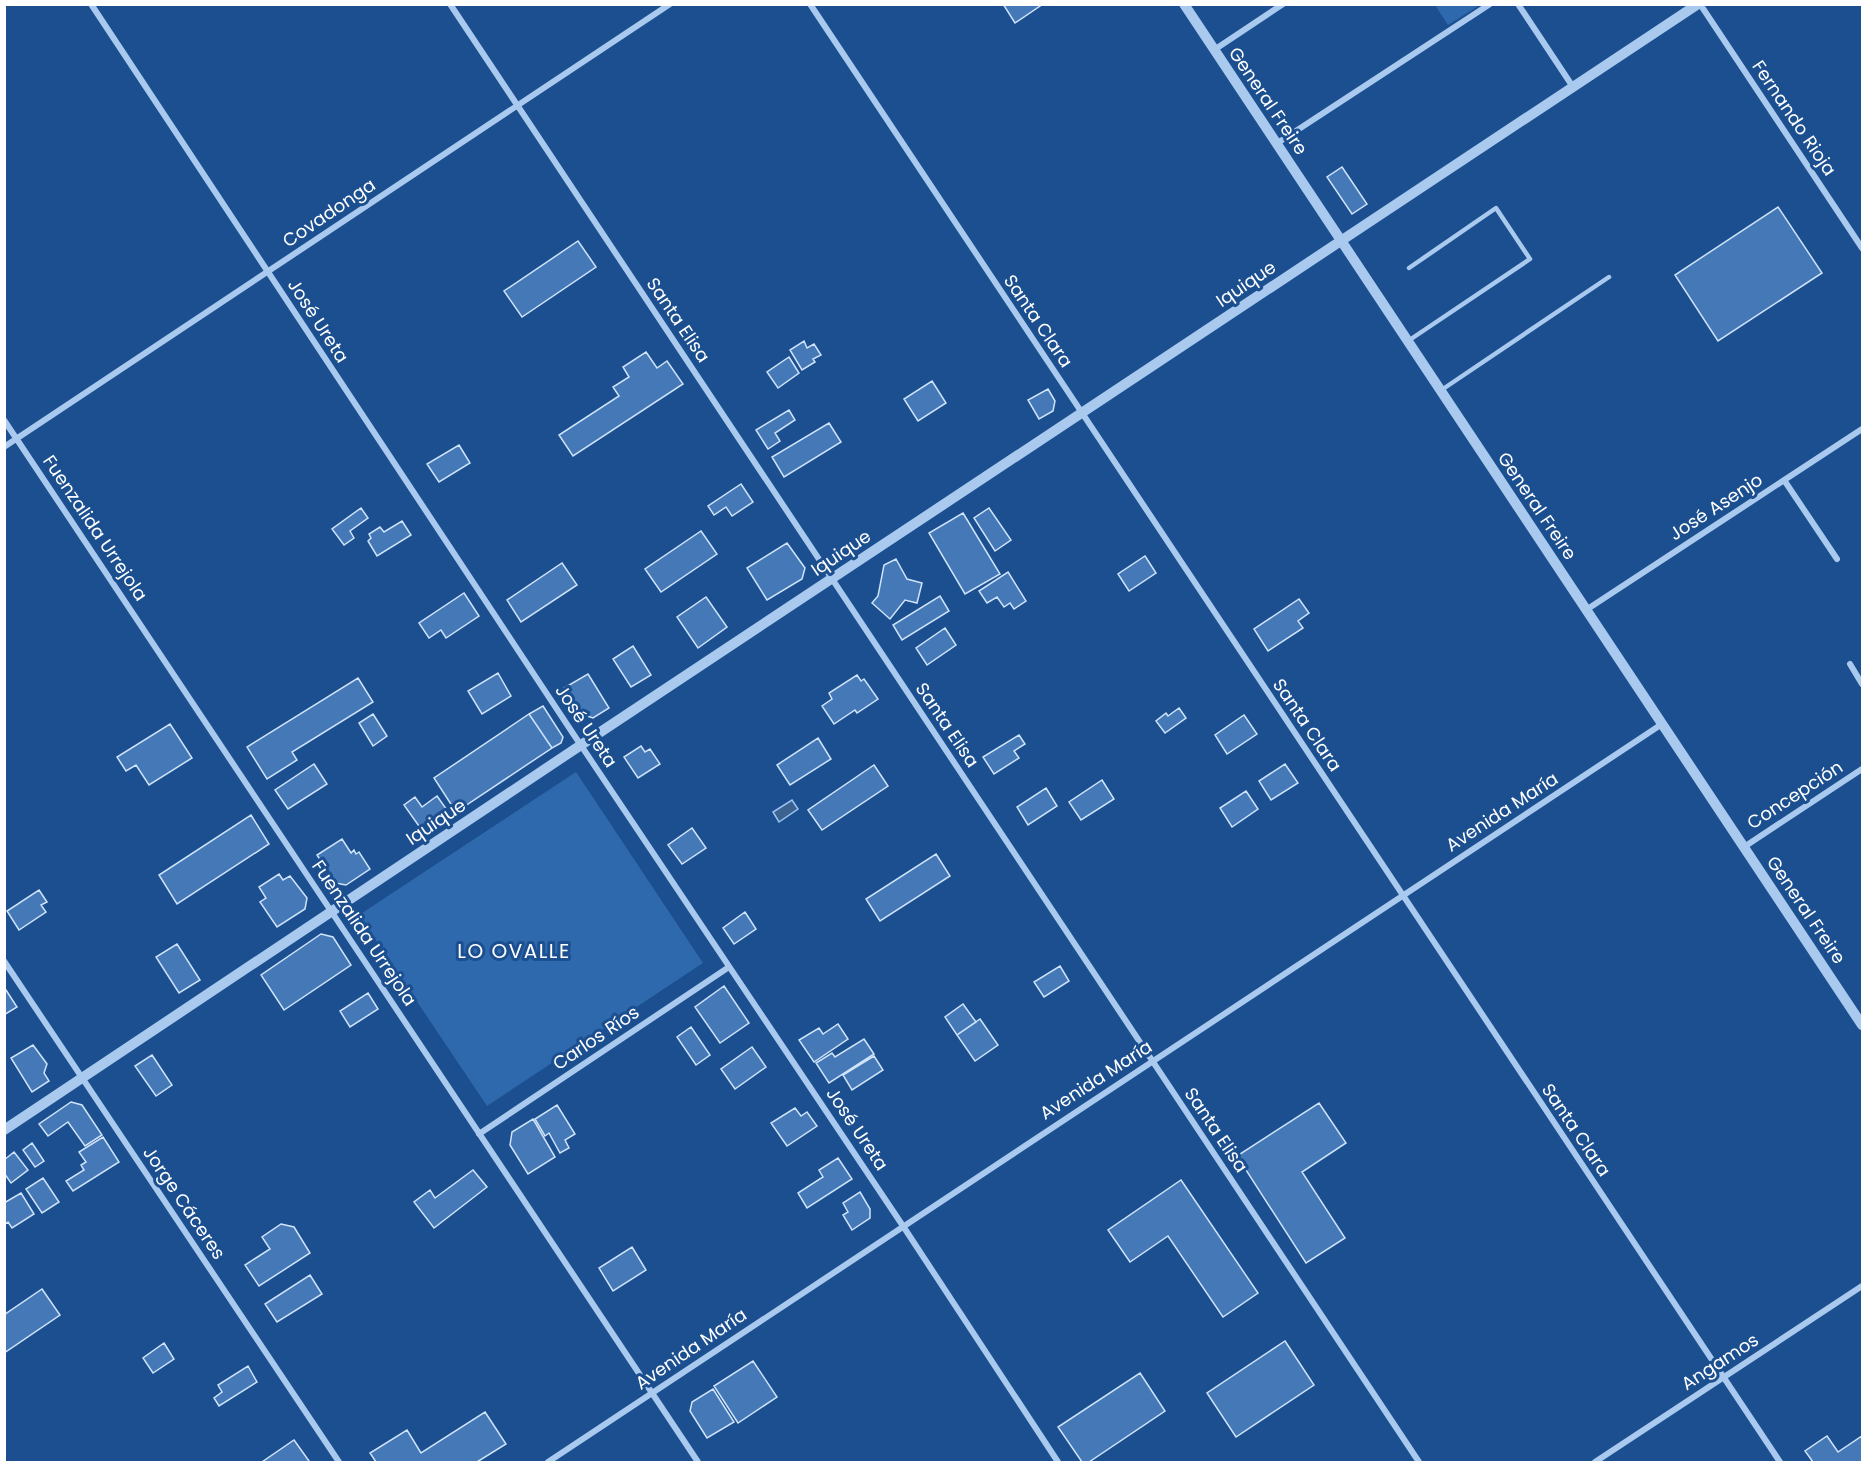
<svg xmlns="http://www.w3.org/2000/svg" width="1867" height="1467" viewBox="0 0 1867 1467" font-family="Poppins,sans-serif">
	<rect width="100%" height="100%" fill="#1b4f8f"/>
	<path fill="#2e69ad" d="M 1435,5 L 1480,5 L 1448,25 Z
		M 576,772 L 703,963 L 487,1106 L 359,915 Z"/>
	<path fill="#3c6290" stroke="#9cc4f0" stroke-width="1.5" d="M 792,800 L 798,809 L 779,822 L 773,812 Z"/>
	<path fill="#4478b7" stroke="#cfe3fa" stroke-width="1.5" d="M 1003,4 L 1043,4 L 1015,23 Z
		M 1342,167 L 1367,204 L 1352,214 L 1327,177 Z
		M 1778,207 L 1822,273 L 1718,341 L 1675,275 Z
		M 578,241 L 596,267 L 522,317 L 504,291 Z
		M 804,341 L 807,348 L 814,344 L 821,355 L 813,359 L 815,362 L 802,370 L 790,350 Z
		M 646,352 L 657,368 L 667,361 L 683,384 L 573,456 L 559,435 L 619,396 L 613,387 L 629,377 L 623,367 Z
		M 789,357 L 799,373 L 778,388 L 767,372 Z
		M 932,381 L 946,403 L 918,421 L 904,399 Z
		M 1048,389 L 1055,401 L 1053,411 L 1039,419 L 1028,400 Z
		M 789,410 L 795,420 L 775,433 L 780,441 L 768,449 L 756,430 Z
		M 829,423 L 841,442 L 784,477 L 772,457 Z
		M 459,445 L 470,463 L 439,482 L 427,464 Z
		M 741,484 L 753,502 L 732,516 L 726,507 L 714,515 L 708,506 Z
		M 361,508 L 368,518 L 350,531 L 354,538 L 344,545 L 332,529 Z
		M 989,508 L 1011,540 L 995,551 L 974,518 Z
		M 963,513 L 1000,574 L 965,594 L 929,533 Z
		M 402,521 L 411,535 L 377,556 L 368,541 L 371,538 L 369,534 L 380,527 L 384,532 Z
		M 701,531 L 717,554 L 661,592 L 645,569 Z
		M 787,543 L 805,568 L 802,579 L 767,600 L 747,568 Z
		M 1145,556 L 1156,573 L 1129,591 L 1118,574 Z
		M 896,559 L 907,579 L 922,583 L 917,603 L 905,600 L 890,619 L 872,603 L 878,596 L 884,565 Z
		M 562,563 L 577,585 L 521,622 L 507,600 Z
		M 1008,572 L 1026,601 L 1014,609 L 1010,603 L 1004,607 L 997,597 L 987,603 L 979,591 Z
		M 464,593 L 479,616 L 446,638 L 441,630 L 429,638 L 419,623 Z
		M 940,596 L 949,611 L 902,640 L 893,625 Z
		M 706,597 L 727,627 L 698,648 L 677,617 Z
		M 1299,599 L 1309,613 L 1298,621 L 1303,628 L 1268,651 L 1254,629 Z
		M 945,628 L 956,645 L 927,665 L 916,648 Z
		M 633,646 L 651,675 L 631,687 L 613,659 Z
		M 498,673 L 511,696 L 482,714 L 468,691 Z
		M 588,674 L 609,708 L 593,718 L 581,714 L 564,688 Z
		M 857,675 L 861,681 L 864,679 L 878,699 L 857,713 L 855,710 L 834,724 L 822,706 L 832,699 L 829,693 Z
		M 358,678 L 373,702 L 292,752 L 297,760 L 267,779 L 247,747 Z
		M 543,706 L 563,737 L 561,743 L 552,748 L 529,714 Z
		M 1179,708 L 1186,718 L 1165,733 L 1156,721 L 1166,713 L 1168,716 Z
		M 373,714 L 387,736 L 373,746 L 359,723 Z
		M 529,714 L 552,748 L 456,812 L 434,778 Z
		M 1244,715 L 1257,734 L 1227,754 L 1215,735 Z
		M 170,724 L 192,758 L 149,785 L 136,765 L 126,771 L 117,757 Z
		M 1019,735 L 1025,744 L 1014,751 L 1019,758 L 994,774 L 983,757 Z
		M 818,738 L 831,759 L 790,785 L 777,765 Z
		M 641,746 L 645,752 L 650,749 L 660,764 L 638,778 L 624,757 Z
		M 314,764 L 327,784 L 288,809 L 275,790 Z
		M 1285,764 L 1298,783 L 1271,800 L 1259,781 Z
		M 874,765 L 888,786 L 822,830 L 808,810 Z
		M 1102,780 L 1114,799 L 1081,820 L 1069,802 Z
		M 1046,788 L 1057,806 L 1028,825 L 1017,807 Z
		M 1246,791 L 1258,809 L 1232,827 L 1220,808 Z
		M 437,796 L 447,810 L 421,829 L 404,805 L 415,797 L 422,807 Z
		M 251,815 L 269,844 L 177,904 L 159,875 Z
		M 692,828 L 706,848 L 682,864 L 668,845 Z
		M 342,839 L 351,853 L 354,850 L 356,854 L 359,852 L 370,869 L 346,885 L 335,883 L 317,855 Z
		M 936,854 L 950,876 L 880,921 L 866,899 Z
		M 279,874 L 283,880 L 290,876 L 307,898 L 305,909 L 277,927 L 260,902 L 266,898 L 259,887 Z
		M 39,890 L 47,902 L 41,905 L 46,912 L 19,930 L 7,911 Z
		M 745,912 L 756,929 L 734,944 L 723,928 Z
		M 321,934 L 333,937 L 351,965 L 284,1010 L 261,975 Z
		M 177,944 L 200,980 L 179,993 L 156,957 Z
		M 1060,966 L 1069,981 L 1044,997 L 1034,982 Z
		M 724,986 L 749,1023 L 720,1043 L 695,1007 Z
		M 6,990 L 17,1007 L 4,1015 L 4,991 Z
		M 368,993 L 378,1009 L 350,1027 L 340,1011 Z
		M 963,1004 L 976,1022 L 957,1035 L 945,1017 Z
		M 980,1019 L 998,1045 L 975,1061 L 957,1035 Z
		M 838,1024 L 848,1039 L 814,1062 L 799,1040 L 819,1028 L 823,1034 Z
		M 691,1027 L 710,1055 L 696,1065 L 677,1037 Z
		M 864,1039 L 874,1054 L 829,1083 L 816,1063 L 832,1053 L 835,1057 Z
		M 33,1045 L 47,1064 L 44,1073 L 49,1081 L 32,1092 L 11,1058 Z
		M 752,1047 L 766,1067 L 735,1089 L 721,1069 Z
		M 152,1055 L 172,1085 L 156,1096 L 135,1066 Z
		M 874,1056 L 883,1070 L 852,1090 L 843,1075 Z
		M 71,1102 L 82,1105 L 102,1135 L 85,1146 L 68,1122 L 48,1136 L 39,1124 Z
		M 1319,1103 L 1346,1143 L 1302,1172 L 1345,1238 L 1306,1263 L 1237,1156 Z
		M 557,1105 L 575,1134 L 565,1140 L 569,1148 L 560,1153 L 549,1133 L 545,1136 L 535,1119 Z
		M 795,1108 L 801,1116 L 807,1112 L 817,1126 L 787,1146 L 771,1123 Z
		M 533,1119 L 555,1157 L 528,1174 L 510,1145 L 512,1132 Z
		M 103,1137 L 119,1162 L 73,1191 L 66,1181 L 84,1170 L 81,1165 L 86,1162 L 79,1152 Z
		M 32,1143 L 44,1161 L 35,1167 L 23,1150 Z
		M 14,1152 L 28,1170 L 11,1183 L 4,1173 L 4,1160 Z
		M 838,1158 L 852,1179 L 807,1208 L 798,1193 L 823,1177 L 819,1170 Z
		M 473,1170 L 487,1187 L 434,1228 L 414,1202 L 430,1190 L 435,1198 Z
		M 43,1178 L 59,1202 L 42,1213 L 26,1189 Z
		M 1181,1180 L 1258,1293 L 1223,1317 L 1168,1236 L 1130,1262 L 1108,1230 Z
		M 860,1192 L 870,1209 L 870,1218 L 852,1230 L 843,1215 L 848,1212 L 843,1203 Z
		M 21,1193 L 34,1214 L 12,1228 L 8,1222 L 4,1225 L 4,1203 Z
		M 281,1224 L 294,1227 L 310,1253 L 259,1286 L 245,1265 L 270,1249 L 262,1237 Z
		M 632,1247 L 646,1270 L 613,1291 L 599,1268 Z
		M 310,1275 L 322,1294 L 277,1322 L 265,1304 Z
		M 42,1289 L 60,1315 L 4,1353 L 4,1315 Z
		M 1285,1341 L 1314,1385 L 1236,1437 L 1207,1393 Z
		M 164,1343 L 174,1359 L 153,1373 L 143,1358 Z
		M 753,1361 L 777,1397 L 738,1423 L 714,1386 Z
		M 248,1366 L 257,1382 L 219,1406 L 214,1398 L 222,1392 L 218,1385 Z
		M 1140,1373 L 1165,1411 L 1089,1462 L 1082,1462 L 1058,1427 Z
		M 713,1389 L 734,1422 L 707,1438 L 690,1411 L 692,1402 Z
		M 485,1412 L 506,1444 L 477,1462 L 376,1462 L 370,1453 L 407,1430 L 421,1453 Z
		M 1827,1436 L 1838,1452 L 1862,1436 L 1862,1462 L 1813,1462 L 1805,1451 Z
		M 294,1440 L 309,1461 L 307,1462 L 262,1462 Z"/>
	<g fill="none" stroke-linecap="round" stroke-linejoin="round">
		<path stroke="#a9c9ee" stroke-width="4.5" d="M 1408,341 L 1530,259 L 1496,208 L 1409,268
			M 1440,391 L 1609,277"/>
		<path stroke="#a9c9ee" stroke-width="6" d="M 91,4 L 572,732 L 903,1226 L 1058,1462
			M 450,4 L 1419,1462
			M 810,4 L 1780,1462
			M 1518,4 L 1573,87
			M 1700,4 L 1862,248
			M 1214,50 L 1283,4
			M 1276,144 L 1490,4
			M 4,420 L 698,1462
			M 4,447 L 670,4
			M 1784,480 L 1837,559
			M 1586,610 L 1862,429
			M 1850,664 L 1862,684
			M 1744,847 L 1862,769
			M 4,961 L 339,1462
			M 479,1134 L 729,967
			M 548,1462 L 1662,724
			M 1595,1462 L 1862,1286"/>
		<path stroke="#a9c9ee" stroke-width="10" d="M 1184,4 L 1862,1025
			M 4,1130 L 602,731 L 1698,4"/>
	</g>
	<g text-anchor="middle" stroke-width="6" stroke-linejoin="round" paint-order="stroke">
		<g font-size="18" fill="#fff" stroke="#1b4f8f">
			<text transform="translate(1268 101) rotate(56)" y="6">General Freire</text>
			<text transform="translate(1794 118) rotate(56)" y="6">Fernando Rioja</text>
			<text transform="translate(329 213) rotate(-34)" y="6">Covadonga</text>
			<text transform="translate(1246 284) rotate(-34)" y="6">Iquique</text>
			<text transform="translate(678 320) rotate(56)" y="6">Santa Elisa</text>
			<text transform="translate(318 321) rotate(57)" y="6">José Ureta</text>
			<text transform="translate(1038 321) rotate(56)" y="6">Santa Clara</text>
			<text transform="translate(1537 506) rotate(56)" y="6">General Freire</text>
			<text transform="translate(1716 507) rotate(-33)" y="6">José Asenjo</text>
			<text transform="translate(95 528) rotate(56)" y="6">Fuenzalida Urrejola</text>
			<text transform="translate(841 553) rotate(-34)" y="6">Iquique</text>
			<text transform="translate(947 725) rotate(56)" y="6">Santa Elisa</text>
			<text transform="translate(1307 725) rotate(56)" y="6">Santa Clara</text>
			<text transform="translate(586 726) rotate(56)" y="6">José Ureta</text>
			<text transform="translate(1795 795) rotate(-33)" y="6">Concepción</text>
			<text transform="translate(1502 812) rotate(-33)" y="6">Avenida María</text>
			<text transform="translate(436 822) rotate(-34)" y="6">Iquique</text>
			<text transform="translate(1806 910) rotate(56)" y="6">General Freire</text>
			<text transform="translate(364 933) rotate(56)" y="6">Fuenzalida Urrejola</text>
			<text transform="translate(596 1038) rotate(-34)" y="6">Carlos Ríos</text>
			<text transform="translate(1096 1080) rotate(-33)" y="6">Avenida María</text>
			<text transform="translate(857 1129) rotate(56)" y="6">José Ureta</text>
			<text transform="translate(1216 1130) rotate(56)" y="6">Santa Elisa</text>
			<text transform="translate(1576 1130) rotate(56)" y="6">Santa Clara</text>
			<text transform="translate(184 1203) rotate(56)" y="6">Jorge Cáceres</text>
			<text transform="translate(691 1349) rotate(-34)" y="6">Avenida María</text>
			<text transform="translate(1720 1362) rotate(-33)" y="6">Angamos</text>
		</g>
		<g font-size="20" letter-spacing="1.5" fill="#fff" stroke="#1b4f8f">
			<text x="514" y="958">LO OVALLE</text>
		</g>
	</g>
	<rect width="1867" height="1467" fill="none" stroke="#ffffff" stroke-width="12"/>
</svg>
